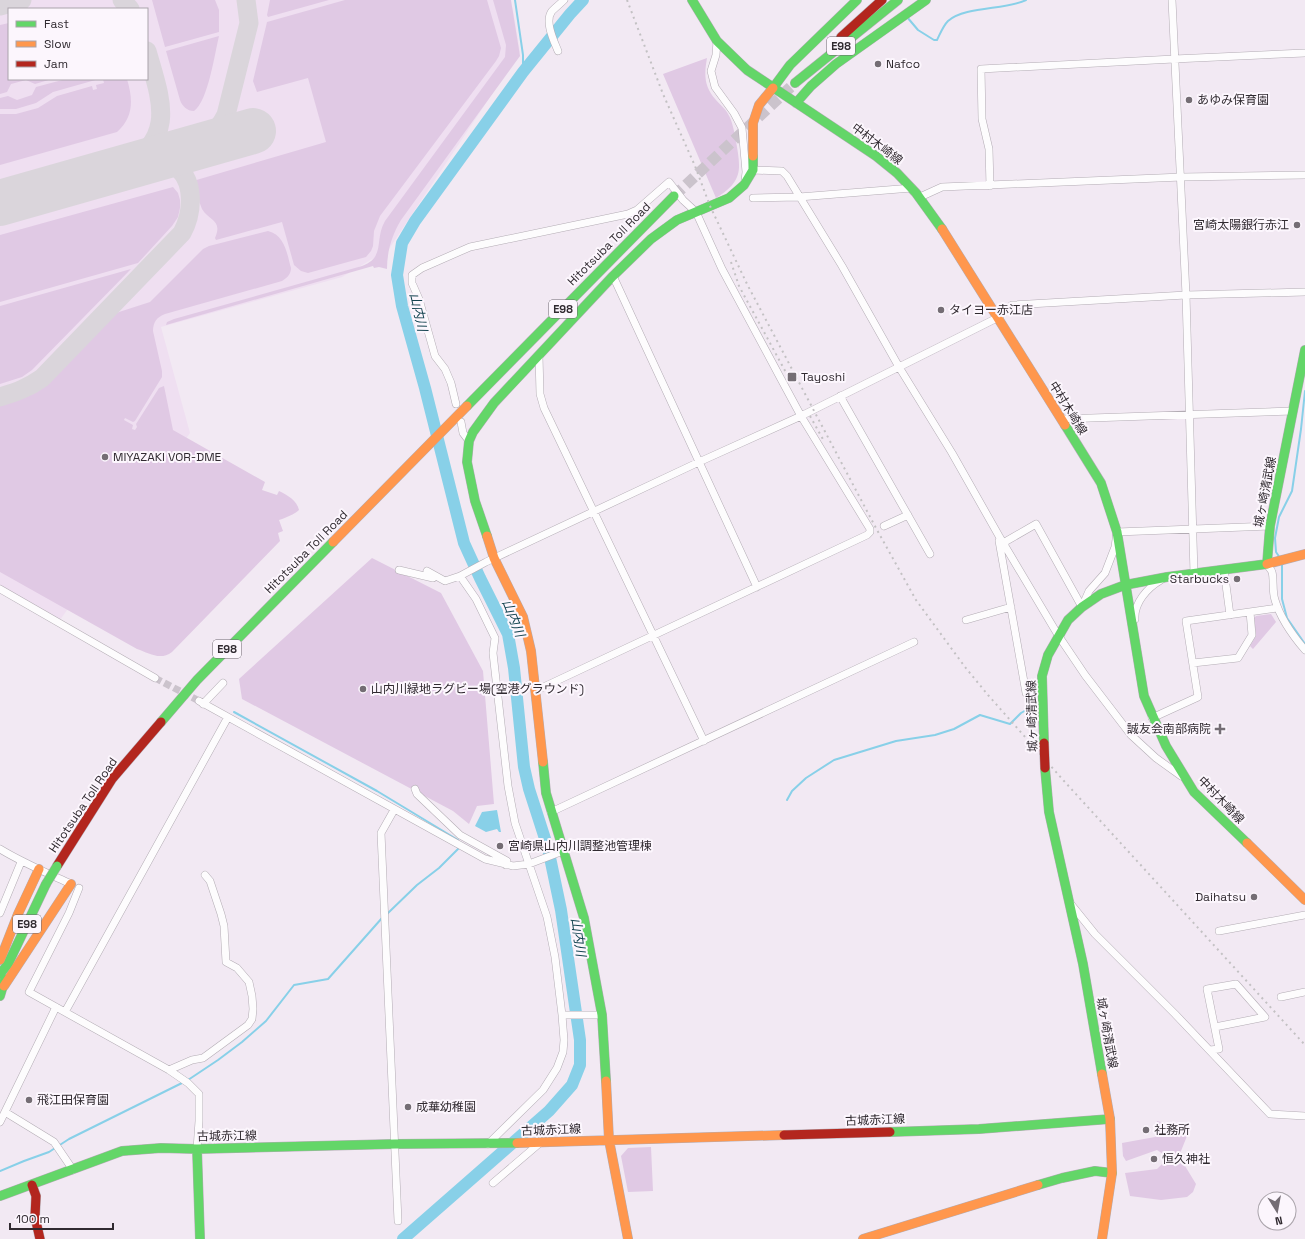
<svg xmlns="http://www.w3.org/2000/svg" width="1305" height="1239" viewBox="0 0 1305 1239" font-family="'Space Grotesk','Noto Sans JP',sans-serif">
	<rect width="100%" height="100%" fill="#f2e9f3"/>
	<path fill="#efdff1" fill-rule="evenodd" d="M 0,0 L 509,0 L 513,10 L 520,52 L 389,249 L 342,277 L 161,327 L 190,433 L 58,623 L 0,589 ZM 9,9 L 147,9 L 147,79 L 9,79 Z"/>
	<path fill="#e0c9e4" d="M 152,0 L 215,0 L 219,10 L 219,32 L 165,47 Z
		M 270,0 L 329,0 L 268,17 L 267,15 Z
		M 345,0 L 487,0 L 501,48 L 499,56 L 496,61 L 380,216 L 374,231 L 373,246 L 371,251 L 366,257 L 308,273 L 301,271 L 294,265 L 282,222 L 216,240 L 215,238 C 223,220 209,221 202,209 C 198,200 196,190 193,181 L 326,142 L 308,78 L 257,92 L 253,81 L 267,22 Z
		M 493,0 L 511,0 L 520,56 L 401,220 C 392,235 387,251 387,269 L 379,267 L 374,268 L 373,266 L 166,325 L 167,322 L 174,319 L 362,266 C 386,257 374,240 385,221 L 505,57 L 506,45 Z
		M 9,23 L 9,79 L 52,79 L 35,84 L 26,80 L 11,84 L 7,92 L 0,94 L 0,25 Z
		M 219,36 C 215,52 208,102 194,111 C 187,111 182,106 180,100 L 166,51 Z
		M 707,58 C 704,75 704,87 716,100 C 720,105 726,109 728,114 C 733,122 734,132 736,141 C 741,170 743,181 716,198 L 663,74 Z
		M 66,79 L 99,79 L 53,92 L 36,103 L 16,109 L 0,109 L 0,98 L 8,96 L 17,100 L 32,95 L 36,87 Z
		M 103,79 L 127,79 C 133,99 134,117 117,132 L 0,165 L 0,114 L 16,114 L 38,108 L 57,96 L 92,86 L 93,90 L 97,89 L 96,85 L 104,83 Z
		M 173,187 L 178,193 L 180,200 L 180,208 L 178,217 L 172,226 L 138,263 L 0,302 L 0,235 Z
		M 268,231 C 285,235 287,254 291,268 C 291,274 287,278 282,281 L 165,314 C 157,317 153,322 153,331 L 162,371 L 162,377 L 135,421 L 133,422 L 125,418 L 124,420 L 133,425 L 132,429 L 135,430 L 137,427 L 136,424 L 159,388 L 164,386 L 173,430 L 265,482 L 262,490 L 277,495 L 279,491 C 287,495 297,500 299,510 C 295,514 285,518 279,520 L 283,531 L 278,533 L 280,541 L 172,652 C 160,661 149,653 137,649 L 0,572 L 0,403 L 25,396 L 42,386 L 112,316 L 119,312 L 150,302 L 203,249 L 209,246 Z
		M 131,269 L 32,370 L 22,377 L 0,384 L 0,306 Z
		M 372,558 L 441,593 L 483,671 L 494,804 L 477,806 L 469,824 L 453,811 L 242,699 L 239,679 Z
		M 1271,614 L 1276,622 L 1253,649 L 1250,646 L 1256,636 L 1254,618 L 1256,616 Z
		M 1157,1121 L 1173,1125 L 1188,1126 L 1189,1131 L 1179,1156 L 1196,1184 L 1193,1192 L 1187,1197 L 1161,1200 L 1130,1196 L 1125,1173 L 1157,1169 L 1163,1163 L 1163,1154 L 1157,1150 L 1126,1161 L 1123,1156 L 1122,1143 L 1155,1137 Z
		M 651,1147 L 653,1191 L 628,1192 L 621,1156 L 628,1148 Z"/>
	<path fill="#88d0e8" d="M 497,810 L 501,832 L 499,832 L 497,829 L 486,832 L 475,826 L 482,812 Z"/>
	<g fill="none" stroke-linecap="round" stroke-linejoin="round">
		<path stroke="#88d0e8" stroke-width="2" d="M 515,0 L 523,55 L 523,72
			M 907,17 L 918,30 L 934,40 L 937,40 C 940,34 943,26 948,21 C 965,6 1007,10 1026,0
			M 1280,558 L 1276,552 L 1275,538 L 1279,517 L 1292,491 L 1301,429 L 1305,391
			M 1282,564 L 1282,599 L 1287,618 L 1305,644
			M 234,712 L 377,791 L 458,840
			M 787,800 L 792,791 L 806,778 L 834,760 L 896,741 L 935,735 L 954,729 L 980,715 L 1010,724 L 1021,713 L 1033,706
			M 387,914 L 417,885 L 439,868 L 460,847
			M 188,1080 L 218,1060 L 242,1042 L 266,1021 L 294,985 L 328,979 L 382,918
			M 0,1171 L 24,1161 L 49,1152 L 69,1139 L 184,1082"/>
		<path stroke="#88d0e8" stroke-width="12" d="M 403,1239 L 549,1111 L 572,1085 L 580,1065 L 580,1040 L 561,910 L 548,848 L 529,789 L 524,767 L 514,668 L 508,634 L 480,578 L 464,543 L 425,388 L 402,306 L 397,275 L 402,243 L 415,221 L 523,72 L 570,14 L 583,0"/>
		<path stroke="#dad5db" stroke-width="19" d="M 122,0 L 130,9
			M 0,6 L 22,0
			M 195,147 C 211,137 217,132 226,115 L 249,23 L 246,0
			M 121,169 C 178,139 161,100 147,51
			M 0,397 C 16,392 28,388 42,378 L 182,233 C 193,213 196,178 173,165 C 166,161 157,160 149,160"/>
		<path stroke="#dad5db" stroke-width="46" d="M 0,203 L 253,131"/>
		<path stroke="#cbc3cc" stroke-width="7" stroke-dasharray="7 3.5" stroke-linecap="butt" d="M 155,678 L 199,701"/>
		<path stroke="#cbc3cc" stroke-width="11" stroke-dasharray="11 5.5" stroke-linecap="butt" d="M 674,196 L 795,83"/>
		<defs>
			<path id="street" d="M 1172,0 L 1186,295 L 1194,574
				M 717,41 L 716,55 L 711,71 L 715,87 L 734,113 L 742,128 L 746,172 L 745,181
				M 558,51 C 554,41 544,21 552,11 C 556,7 560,4 564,0
				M 753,170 L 782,171 L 787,176 L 842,266 L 899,367 L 952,453 L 999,536 L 1058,635 L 1085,675 L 1131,735 L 1156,758 L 1181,776
				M 990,186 L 989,149 L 982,119 L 981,69 L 1174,59 L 1305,53
				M 920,197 L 942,187 L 1182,177 L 1305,175
				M 753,198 L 799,197 L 912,188
				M 613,276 L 757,587
				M 539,356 L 540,394 L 544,408 L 704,741
				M 840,396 L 930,554
				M 456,404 L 451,383 L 445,369 L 435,356 L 419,299 L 412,283 L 412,275 L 422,268 L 470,247 L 628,214 L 637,210 L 669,182 L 683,200 L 696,212 L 722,269 L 781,379 L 801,416 L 870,529 L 870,532 L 867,535 L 535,691
				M 1062,419 L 1293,411
				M 461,422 L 463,433 L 469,441
				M 884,526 L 908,515
				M 999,541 L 1026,693
				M 1003,543 L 1036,524 L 1082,607
				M 1267,564 C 1268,567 1271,569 1272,572 C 1274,578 1272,592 1275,600 C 1280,617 1293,636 1305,650
				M 399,570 L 433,578
				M 1224,570 L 1230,615
				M 427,571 L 445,581 L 460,576 L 486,562 L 699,462 L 801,416 L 997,318 L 1012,305 L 1186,295 L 1305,292
				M 460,576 L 476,599 L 495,638 L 493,653 L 508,786 L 515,823 L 547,917 L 555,957 L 562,1015 L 564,1040 L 563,1052 L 557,1068 L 543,1090 L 488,1144
				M 0,589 L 155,678
				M 1082,607 L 1089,591 L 1105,573 L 1115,547 L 1117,532 L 1270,526
				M 1135,619 C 1134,603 1147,588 1161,580
				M 966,620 L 1011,607
				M 1193,663 L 1238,658 L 1252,635 L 1250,612
				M 199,701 L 485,859 L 513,866 L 529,864 L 563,851
				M 203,704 L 223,683
				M 1152,718 L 1198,697 L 1186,621 L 1277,608
				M 415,789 L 417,794 L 460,835 L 507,861 L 506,865
				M 394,810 L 381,833 L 398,1221
				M 551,812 L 914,642
				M 0,849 C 23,863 47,873 71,884
				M 79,888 L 69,913 L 29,992 L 169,1070 L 188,1083 L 199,1094 L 199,1121 L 197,1149
				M 1070,903 L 1095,934 L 1175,1014 L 1270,1114 L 1305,1116
				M 0,913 L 21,862
				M 1219,931 L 1305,915
				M 1281,997 L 1305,992
				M 65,1012 L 228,717
				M 562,1015 L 602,1015
				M 1210,1050 L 1219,1049 L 1207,989 L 1236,984 L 1265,1017 L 1215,1027
				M 169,1070 L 192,1060 L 203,1058 L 248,1025 L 252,1019 L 253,1009 L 252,996 L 249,982 L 237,968 L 226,962 L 224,926 L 221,914 L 210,881 L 205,875
				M 5,1112 L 54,1142 L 73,1170
				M 0,1122 L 56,1007
				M 493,1183 L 541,1142"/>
			<path id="fast" d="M 692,0 L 717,41 L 747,70 L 876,156 L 897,173 L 916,193 L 942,229
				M 795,83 L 898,0
				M 773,88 L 790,65 L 857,0
				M 796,103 L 811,86 L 836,64 L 926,0
				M 467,406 L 674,196
				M 1065,425 L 1101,483 L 1117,532 L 1144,696 L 1166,746 L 1194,792 L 1247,843
				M 487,536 L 475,501 L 467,462 L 469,441 L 473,432 L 494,403 L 613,276 L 651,239 L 677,220 L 729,198 L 744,185 L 753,170 L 753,156
				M 161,722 L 197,680 L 333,542
				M 1044,743 L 1042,676 L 1048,655 L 1068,620 L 1082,607 L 1101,594 L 1125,585 L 1167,577 L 1267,564 L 1270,526 L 1305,350
				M 543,762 L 546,793 L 584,918 L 602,1015 L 606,1081
				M 1045,768 L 1049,812 L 1083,964 L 1102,1074
				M 0,974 L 8,964 L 46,884
				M 0,996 L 5,979
				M 890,1132 L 979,1129 L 1110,1119
				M 197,1149 L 200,1239
				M 1038,1185 L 1062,1178 L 1095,1171 L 1112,1173
				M 0,1196 L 122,1151 L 161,1148 L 197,1149 L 395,1144 L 517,1143"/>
			<path id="slow" d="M 753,156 L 753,123 L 759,105 L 773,88
				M 942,229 L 1065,425
				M 487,536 L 494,558 L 523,617 L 531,651 L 543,762
				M 333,542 L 467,406
				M 1267,564 L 1305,554
				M 1247,843 L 1305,900
				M 0,960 L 18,914 L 39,869
				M 4,986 L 71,884
				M 606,1081 L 609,1140 L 628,1239
				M 517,1143 L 784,1135
				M 863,1239 L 1038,1185
				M 1102,1239 L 1112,1173 L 1110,1119 L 1102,1074"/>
			<path id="jam" d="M 841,37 L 882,0
				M 57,866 L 112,779 L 161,722
				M 784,1135 L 890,1132
				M 32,1185 L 36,1196 L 35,1217 L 40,1239"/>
		</defs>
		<use href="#street" stroke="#b3acb4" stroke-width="8"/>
		<use href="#fast" stroke="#b3acb4" stroke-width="10"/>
		<use href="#slow" stroke="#b3acb4" stroke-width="10"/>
		<use href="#jam" stroke="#b3acb4" stroke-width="10"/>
		<use href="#street" stroke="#fdfcfd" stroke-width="7"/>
		<use href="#fast" stroke="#63d668" stroke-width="9"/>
		<use href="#slow" stroke="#ff974d" stroke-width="9"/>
		<use href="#jam" stroke="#b3261e" stroke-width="9"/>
		<path stroke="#c3c1c3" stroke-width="2" stroke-dasharray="2 4" stroke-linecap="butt" d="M 627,0 L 663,94 L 695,166 L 710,206 L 747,284 L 877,530 L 916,600 L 965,667 L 988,695 L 1064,781 L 1305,1045
			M 731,262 L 739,286 L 789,378
			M 810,416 L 824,441"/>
		<defs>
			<path id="fast-bridge" d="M 46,884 L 57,866"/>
			<path id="jam-bridge" d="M 1044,743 L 1045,768"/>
		</defs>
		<use href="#fast-bridge" stroke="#b3acb4" stroke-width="10" stroke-linecap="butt"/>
		<use href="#jam-bridge" stroke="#b3acb4" stroke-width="10" stroke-linecap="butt"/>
		<use href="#fast-bridge" stroke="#63d668" stroke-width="9"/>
		<use href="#jam-bridge" stroke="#b3261e" stroke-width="9"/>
	</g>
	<g fill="#746d74" stroke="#fcf6fd" stroke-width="1.5">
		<circle cx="878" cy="64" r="4"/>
		<circle cx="1189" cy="100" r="4"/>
		<circle cx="1297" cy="225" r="4"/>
		<circle cx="941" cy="310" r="4"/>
		<rect x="787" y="372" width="10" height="10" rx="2"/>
		<circle cx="105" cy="457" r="4"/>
		<circle cx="1237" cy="579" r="4"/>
		<circle cx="363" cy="689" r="4"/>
		<path d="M1218 723h4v4h4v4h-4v4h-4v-4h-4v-4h4z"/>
		<circle cx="500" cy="846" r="4"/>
		<circle cx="1254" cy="897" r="4"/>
		<circle cx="29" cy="1100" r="4"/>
		<circle cx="408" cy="1107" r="4"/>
		<circle cx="1146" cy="1130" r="4"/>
		<circle cx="1154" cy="1159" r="4"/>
	</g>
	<g text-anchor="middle" stroke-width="4" stroke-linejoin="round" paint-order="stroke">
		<g fill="#fcf6fd" stroke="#6d676e" stroke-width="1">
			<rect x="827" y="37" width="28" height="18" rx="3"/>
			<rect x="549" y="300" width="28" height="18" rx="3"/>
			<rect x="213" y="640" width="28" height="18" rx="3"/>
			<rect x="13" y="915" width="28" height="18" rx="3"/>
		</g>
		<g font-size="11" font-weight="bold" fill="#302a30">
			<text x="841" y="50">E98</text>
			<text x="563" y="313">E98</text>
			<text x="227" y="653">E98</text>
			<text x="27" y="928">E98</text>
		</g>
		<g font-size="12" fill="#302a30" stroke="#fcf6fd" text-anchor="start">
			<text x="886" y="68">Nafco</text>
			<text x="1197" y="104">あゆみ保育園</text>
			<text x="1289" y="229" text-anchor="end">宮崎太陽銀行赤江</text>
			<text x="949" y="314">タイヨー赤江店</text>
			<text x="801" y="381">Tayoshi</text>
			<text x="113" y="461">MIYAZAKI VOR-DME</text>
			<text x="1229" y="583" text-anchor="end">Starbucks</text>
			<text x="371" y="693">山内川緑地ラグビー場(空港グラウンド)</text>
			<text x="1211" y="733" text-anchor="end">誠友会南部病院</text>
			<text x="508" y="850">宮崎県山内川調整池管理棟</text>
			<text x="1246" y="901" text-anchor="end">Daihatsu</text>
			<text x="37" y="1104">飛江田保育園</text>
			<text x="416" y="1111">成華幼稚園</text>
			<text x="1154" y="1134">社務所</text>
			<text x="1162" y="1163">恒久神社</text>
		</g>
		<g font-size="12" fill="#302a30" stroke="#fcf6fd">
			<text transform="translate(877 144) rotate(37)" y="4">中村木崎線</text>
			<text transform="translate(609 244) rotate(-45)" y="4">Hitotsuba Toll Road</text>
			<text transform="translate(1068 408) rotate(58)" y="4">中村木崎線</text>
			<text transform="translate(1265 492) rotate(-79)" y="4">城ヶ崎清武線</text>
			<text transform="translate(306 552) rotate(-45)" y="4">Hitotsuba Toll Road</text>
			<text transform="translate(1032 716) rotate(-91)" y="4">城ヶ崎清武線</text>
			<text transform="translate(1221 800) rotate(46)" y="4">中村木崎線</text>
			<text transform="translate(83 805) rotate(-56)" y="4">Hitotsuba Toll Road</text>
			<text transform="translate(1107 1033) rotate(80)" y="4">城ヶ崎清武線</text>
			<text transform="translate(875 1120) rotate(-2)" y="4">古城赤江線</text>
			<text transform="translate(551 1130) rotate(-2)" y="4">古城赤江線</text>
			<text transform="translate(227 1136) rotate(-1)" y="4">古城赤江線</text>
		</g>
		<g font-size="13" font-style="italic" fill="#144450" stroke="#fcf6fd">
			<text transform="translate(419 312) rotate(77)" y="5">山内川</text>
			<text transform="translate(514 618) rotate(68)" y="5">山内川</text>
			<text transform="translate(579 937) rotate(82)" y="5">山内川</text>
		</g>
	</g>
	<rect x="8" y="8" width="140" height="72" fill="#fcf6fd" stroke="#aaa4ab"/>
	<rect x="16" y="21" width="20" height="6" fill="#63d668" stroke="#aaa4ab"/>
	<text x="44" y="28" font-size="12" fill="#302a30">Fast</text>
	<rect x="16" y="41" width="20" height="6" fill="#ff974d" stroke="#aaa4ab"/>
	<text x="44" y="48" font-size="12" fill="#302a30">Slow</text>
	<rect x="16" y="61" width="20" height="6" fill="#b3261e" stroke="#aaa4ab"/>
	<text x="44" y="68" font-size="12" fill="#302a30">Jam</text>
	<g transform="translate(1277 1211) rotate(169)"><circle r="19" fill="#fcf6fd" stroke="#aaa4ab"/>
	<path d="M0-3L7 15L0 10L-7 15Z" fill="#746d74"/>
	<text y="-6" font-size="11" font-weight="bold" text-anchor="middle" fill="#302a30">N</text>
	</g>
	<path d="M10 1223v6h103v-6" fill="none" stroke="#302a30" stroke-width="2"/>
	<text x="16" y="1223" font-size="12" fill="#302a30" stroke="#fcf6fd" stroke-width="3" paint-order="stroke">100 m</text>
</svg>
